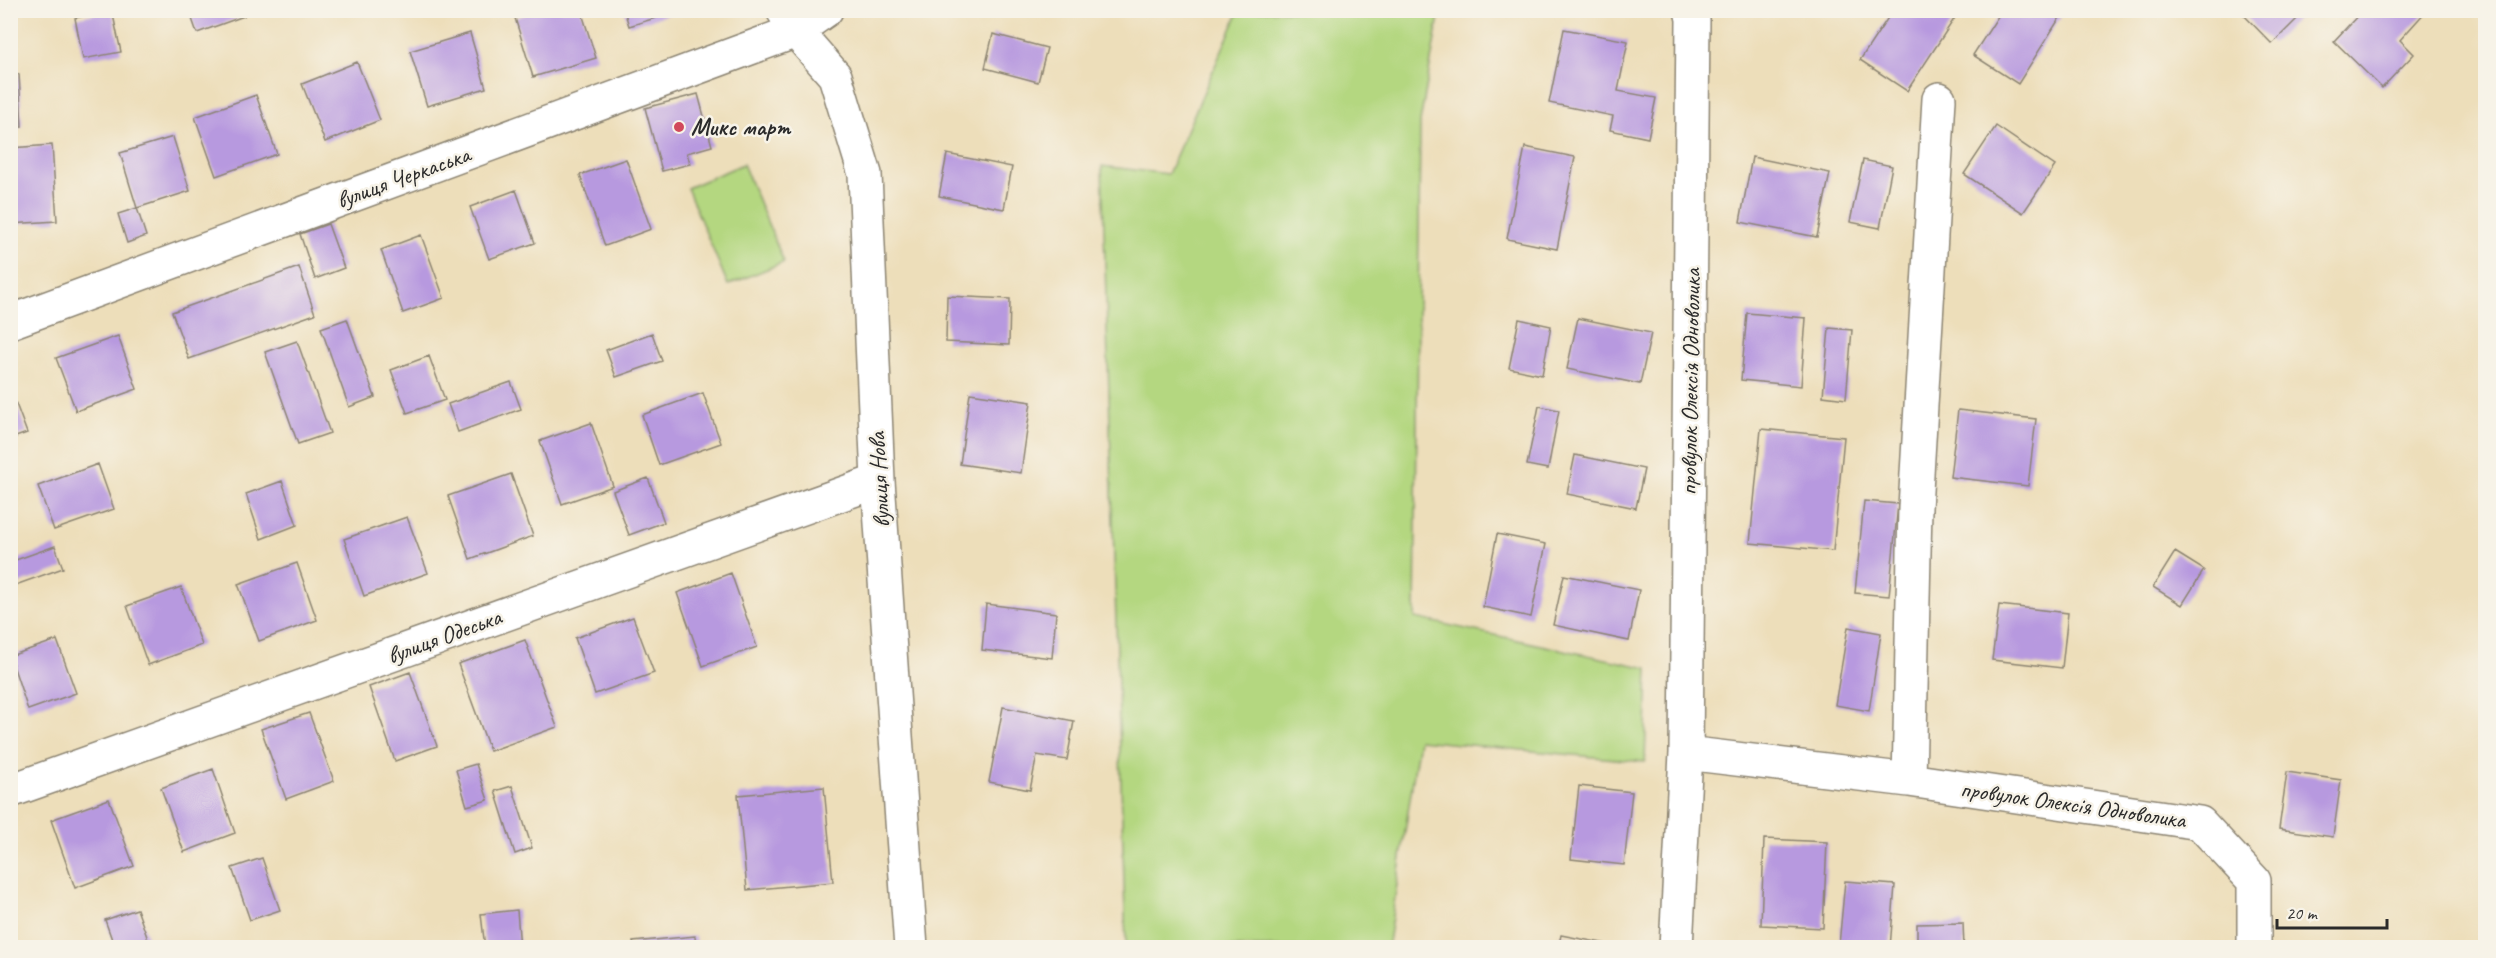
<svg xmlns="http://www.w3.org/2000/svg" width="2496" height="958" viewBox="0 0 2496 958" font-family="Caveat,sans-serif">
	<rect width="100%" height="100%" fill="#f7f3e8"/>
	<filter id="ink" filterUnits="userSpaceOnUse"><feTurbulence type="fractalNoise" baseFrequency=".0167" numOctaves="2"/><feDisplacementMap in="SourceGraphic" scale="12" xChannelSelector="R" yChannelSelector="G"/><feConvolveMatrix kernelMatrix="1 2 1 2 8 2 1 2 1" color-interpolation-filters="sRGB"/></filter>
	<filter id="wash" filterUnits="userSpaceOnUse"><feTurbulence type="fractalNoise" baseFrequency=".008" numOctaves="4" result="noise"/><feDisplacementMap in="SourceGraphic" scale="24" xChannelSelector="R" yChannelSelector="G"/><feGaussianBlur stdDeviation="1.35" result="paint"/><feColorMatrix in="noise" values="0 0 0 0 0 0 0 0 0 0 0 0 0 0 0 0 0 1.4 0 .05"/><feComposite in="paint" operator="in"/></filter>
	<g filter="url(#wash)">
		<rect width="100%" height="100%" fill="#eddeba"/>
		<path fill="#b4d780" stroke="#708156" stroke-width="1.5" d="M 1239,11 L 1440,11 L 1420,122 L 1415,618 L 1648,668 L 1645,762 L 1419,740 L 1388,943 L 1397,947 L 1126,947 L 1102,166 L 1168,174 Z
			M 743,164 L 784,262 L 728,285 L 687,188 Z"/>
		<g id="blocks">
			<path fill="#b799df" d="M 112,10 L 121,52 L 83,59 L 75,18 Z
				M 189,10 L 242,10 L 244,16 L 197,33 Z
				M 540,10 L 581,10 L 596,58 L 533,77 L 515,18 Z
				M 624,10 L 679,10 L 679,11 L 629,26 Z
				M 1893,10 L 1960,10 L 1907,91 L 1860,60 Z
				M 2002,10 L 2052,10 L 2061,16 L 2018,84 L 1973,55 Z
				M 2239,10 L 2306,10 L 2272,44 Z
				M 2363,10 L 2427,10 L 2400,40 L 2414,54 L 2382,88 L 2334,41 Z
				M 1564,29 L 1628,41 L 1618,91 L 1656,98 L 1648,138 L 1610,130 L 1613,116 L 1549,103 Z
				M 470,33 L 486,88 L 427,106 L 410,51 Z
				M 993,34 L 1047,48 L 1038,82 L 985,68 Z
				M 357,62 L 380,120 L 325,142 L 302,84 Z
				M 19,74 L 22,127 L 10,128 L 10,75 Z
				M 698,94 L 712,146 L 687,153 L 690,164 L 662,171 L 645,108 Z
				M 256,95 L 277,154 L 216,176 L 195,117 Z
				M 1996,126 L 2055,166 L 2023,213 L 1964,174 Z
				M 173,137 L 190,191 L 137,208 L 120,153 Z
				M 52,145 L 57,221 L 10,224 L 10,148 Z
				M 1525,147 L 1575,157 L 1557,249 L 1507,239 Z
				M 947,154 L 1012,167 L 1004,209 L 939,196 Z
				M 1752,157 L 1830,173 L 1817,237 L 1740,222 Z
				M 626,159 L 651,229 L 605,246 L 580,175 Z
				M 1863,160 L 1892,166 L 1880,228 L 1850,222 Z
				M 516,190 L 535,243 L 489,259 L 470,207 Z
				M 137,208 L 146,236 L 127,243 L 118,214 Z
				M 328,224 L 344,268 L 315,279 L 300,234 Z
				M 421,235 L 444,298 L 403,313 L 381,250 Z
				M 299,267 L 315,314 L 189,359 L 172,312 Z
				M 947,296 L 1010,299 L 1009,345 L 946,342 Z
				M 1747,313 L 1806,318 L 1801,386 L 1741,380 Z
				M 1578,318 L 1651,333 L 1640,384 L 1567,369 Z
				M 347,319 L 375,397 L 349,407 L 321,328 Z
				M 1519,319 L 1551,326 L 1542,375 L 1509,368 Z
				M 1829,328 L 1852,330 L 1846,399 L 1823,396 Z
				M 652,333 L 662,361 L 616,377 L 606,350 Z
				M 118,336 L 137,389 L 76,411 L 56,358 Z
				M 297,341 L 330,433 L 298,444 L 265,352 Z
				M 429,356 L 445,400 L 407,413 L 391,370 Z
				M 511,382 L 521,409 L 458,432 L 448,404 Z
				M 10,388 L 27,433 L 10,439 Z
				M 703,393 L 721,443 L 659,465 L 642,415 Z
				M 970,393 L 1031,402 L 1021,473 L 960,464 Z
				M 1539,406 L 1559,410 L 1548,469 L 1527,465 Z
				M 1958,410 L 2036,419 L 2028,486 L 1950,477 Z
				M 591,423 L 613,486 L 562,504 L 540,441 Z
				M 1761,429 L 1844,437 L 1833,551 L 1750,543 Z
				M 1575,455 L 1644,469 L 1636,508 L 1567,494 Z
				M 98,464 L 114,509 L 54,530 L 38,486 Z
				M 511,474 L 533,536 L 470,559 L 448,496 Z
				M 648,478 L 664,522 L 629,535 L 613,491 Z
				M 282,481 L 297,525 L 261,539 L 246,494 Z
				M 1864,501 L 1898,504 L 1889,596 L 1855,593 Z
				M 407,517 L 428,573 L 364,596 L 344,539 Z
				M 1497,534 L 1546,544 L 1531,617 L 1483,607 Z
				M 55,546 L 63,568 L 10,587 L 10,562 Z
				M 2175,552 L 2204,570 L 2182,605 L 2153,587 Z
				M 297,563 L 317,620 L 259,641 L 238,584 Z
				M 731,573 L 757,647 L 703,666 L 677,593 Z
				M 1564,575 L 1639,590 L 1629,641 L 1553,625 Z
				M 181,587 L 202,645 L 148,665 L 127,606 Z
				M 986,604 L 1056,613 L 1052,658 L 982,650 Z
				M 1999,605 L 2068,613 L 2062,668 L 1992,660 Z
				M 633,617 L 654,673 L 595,694 L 575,638 Z
				M 1848,627 L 1881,633 L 1869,711 L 1835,705 Z
				M 57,640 L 76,693 L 28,710 L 10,656 Z
				M 525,640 L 557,727 L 490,751 L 458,664 Z
				M 410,672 L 437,746 L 395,761 L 369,687 Z
				M 1003,707 L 1074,721 L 1067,760 L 1037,755 L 1030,790 L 989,782 Z
				M 309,713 L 334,781 L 286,799 L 261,729 Z
				M 476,764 L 488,800 L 467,806 L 456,770 Z
				M 213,769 L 235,833 L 184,852 L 161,788 Z
				M 2287,772 L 2341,780 L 2333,837 L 2279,829 Z
				M 512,786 L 532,848 L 515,854 L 495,791 Z
				M 1579,786 L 1632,792 L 1624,865 L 1571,859 Z
				M 824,787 L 833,882 L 747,890 L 738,795 Z
				M 109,799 L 134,866 L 75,888 L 51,820 Z
				M 1764,839 L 1827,842 L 1823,928 L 1761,925 Z
				M 262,858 L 280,910 L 250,920 L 232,868 Z
				M 1845,881 L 1895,885 L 1890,948 L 1839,945 Z
				M 137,909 L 151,948 L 115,948 L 105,920 Z
				M 517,910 L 520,948 L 485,948 L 481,914 Z
				M 1963,923 L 1964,948 L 1917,948 L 1917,924 Z
				M 1561,935 L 1618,946 L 1618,948 L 1558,948 Z
				M 695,936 L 696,948 L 634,948 L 633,942 Z"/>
		</g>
	</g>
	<g filter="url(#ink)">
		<use href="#blocks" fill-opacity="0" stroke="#8c8472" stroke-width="1.5"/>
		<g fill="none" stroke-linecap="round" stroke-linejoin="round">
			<defs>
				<path id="minor" d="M 783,10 L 796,31 L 835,76 L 865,174 L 878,481 L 911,948
					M 1691,10 L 1693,19 L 1686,753 L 1909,780 L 2200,823 L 2254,881 L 2254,948
					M 10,322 L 796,31 L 826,10
					M 1909,780 L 1915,508 L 1939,99
					M 10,791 L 878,481
					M 1676,948 L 1686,753"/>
			</defs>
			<use href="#minor" stroke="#8c8472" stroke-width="36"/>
			<use href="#minor" stroke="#fff" stroke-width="33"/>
		</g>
	</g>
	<circle fill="#d1495b" stroke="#f7f3e8" stroke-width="2" cx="679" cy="127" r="6"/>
	<g text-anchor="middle" stroke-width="5" stroke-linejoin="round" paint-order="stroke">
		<g font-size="24" font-weight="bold" fill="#2b2b2b" stroke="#f7f3e8" text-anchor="start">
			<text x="691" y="135">Микс март</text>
		</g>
		<g font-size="24" fill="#2b2b2b" stroke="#f7f3e8">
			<text transform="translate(403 177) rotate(-20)" y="8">вулиця Черкаська</text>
			<text transform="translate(1690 382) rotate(-89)" y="8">провулок Олексія Одноволика</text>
			<text transform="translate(879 480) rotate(-93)" y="8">вулиця Нова</text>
			<text transform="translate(444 636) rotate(-20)" y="8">вулиця Одеська</text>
			<text transform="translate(2073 804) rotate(8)" y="8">провулок Олексія Одноволика</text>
		</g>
	</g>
	<rect width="2496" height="958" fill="none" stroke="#f7f3e8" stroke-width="36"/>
	<path d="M2277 919v9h110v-9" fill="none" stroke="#2b2b2b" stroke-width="3"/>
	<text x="2286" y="919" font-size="18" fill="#2b2b2b" stroke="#f7f3e8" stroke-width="4.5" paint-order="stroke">20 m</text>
</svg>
